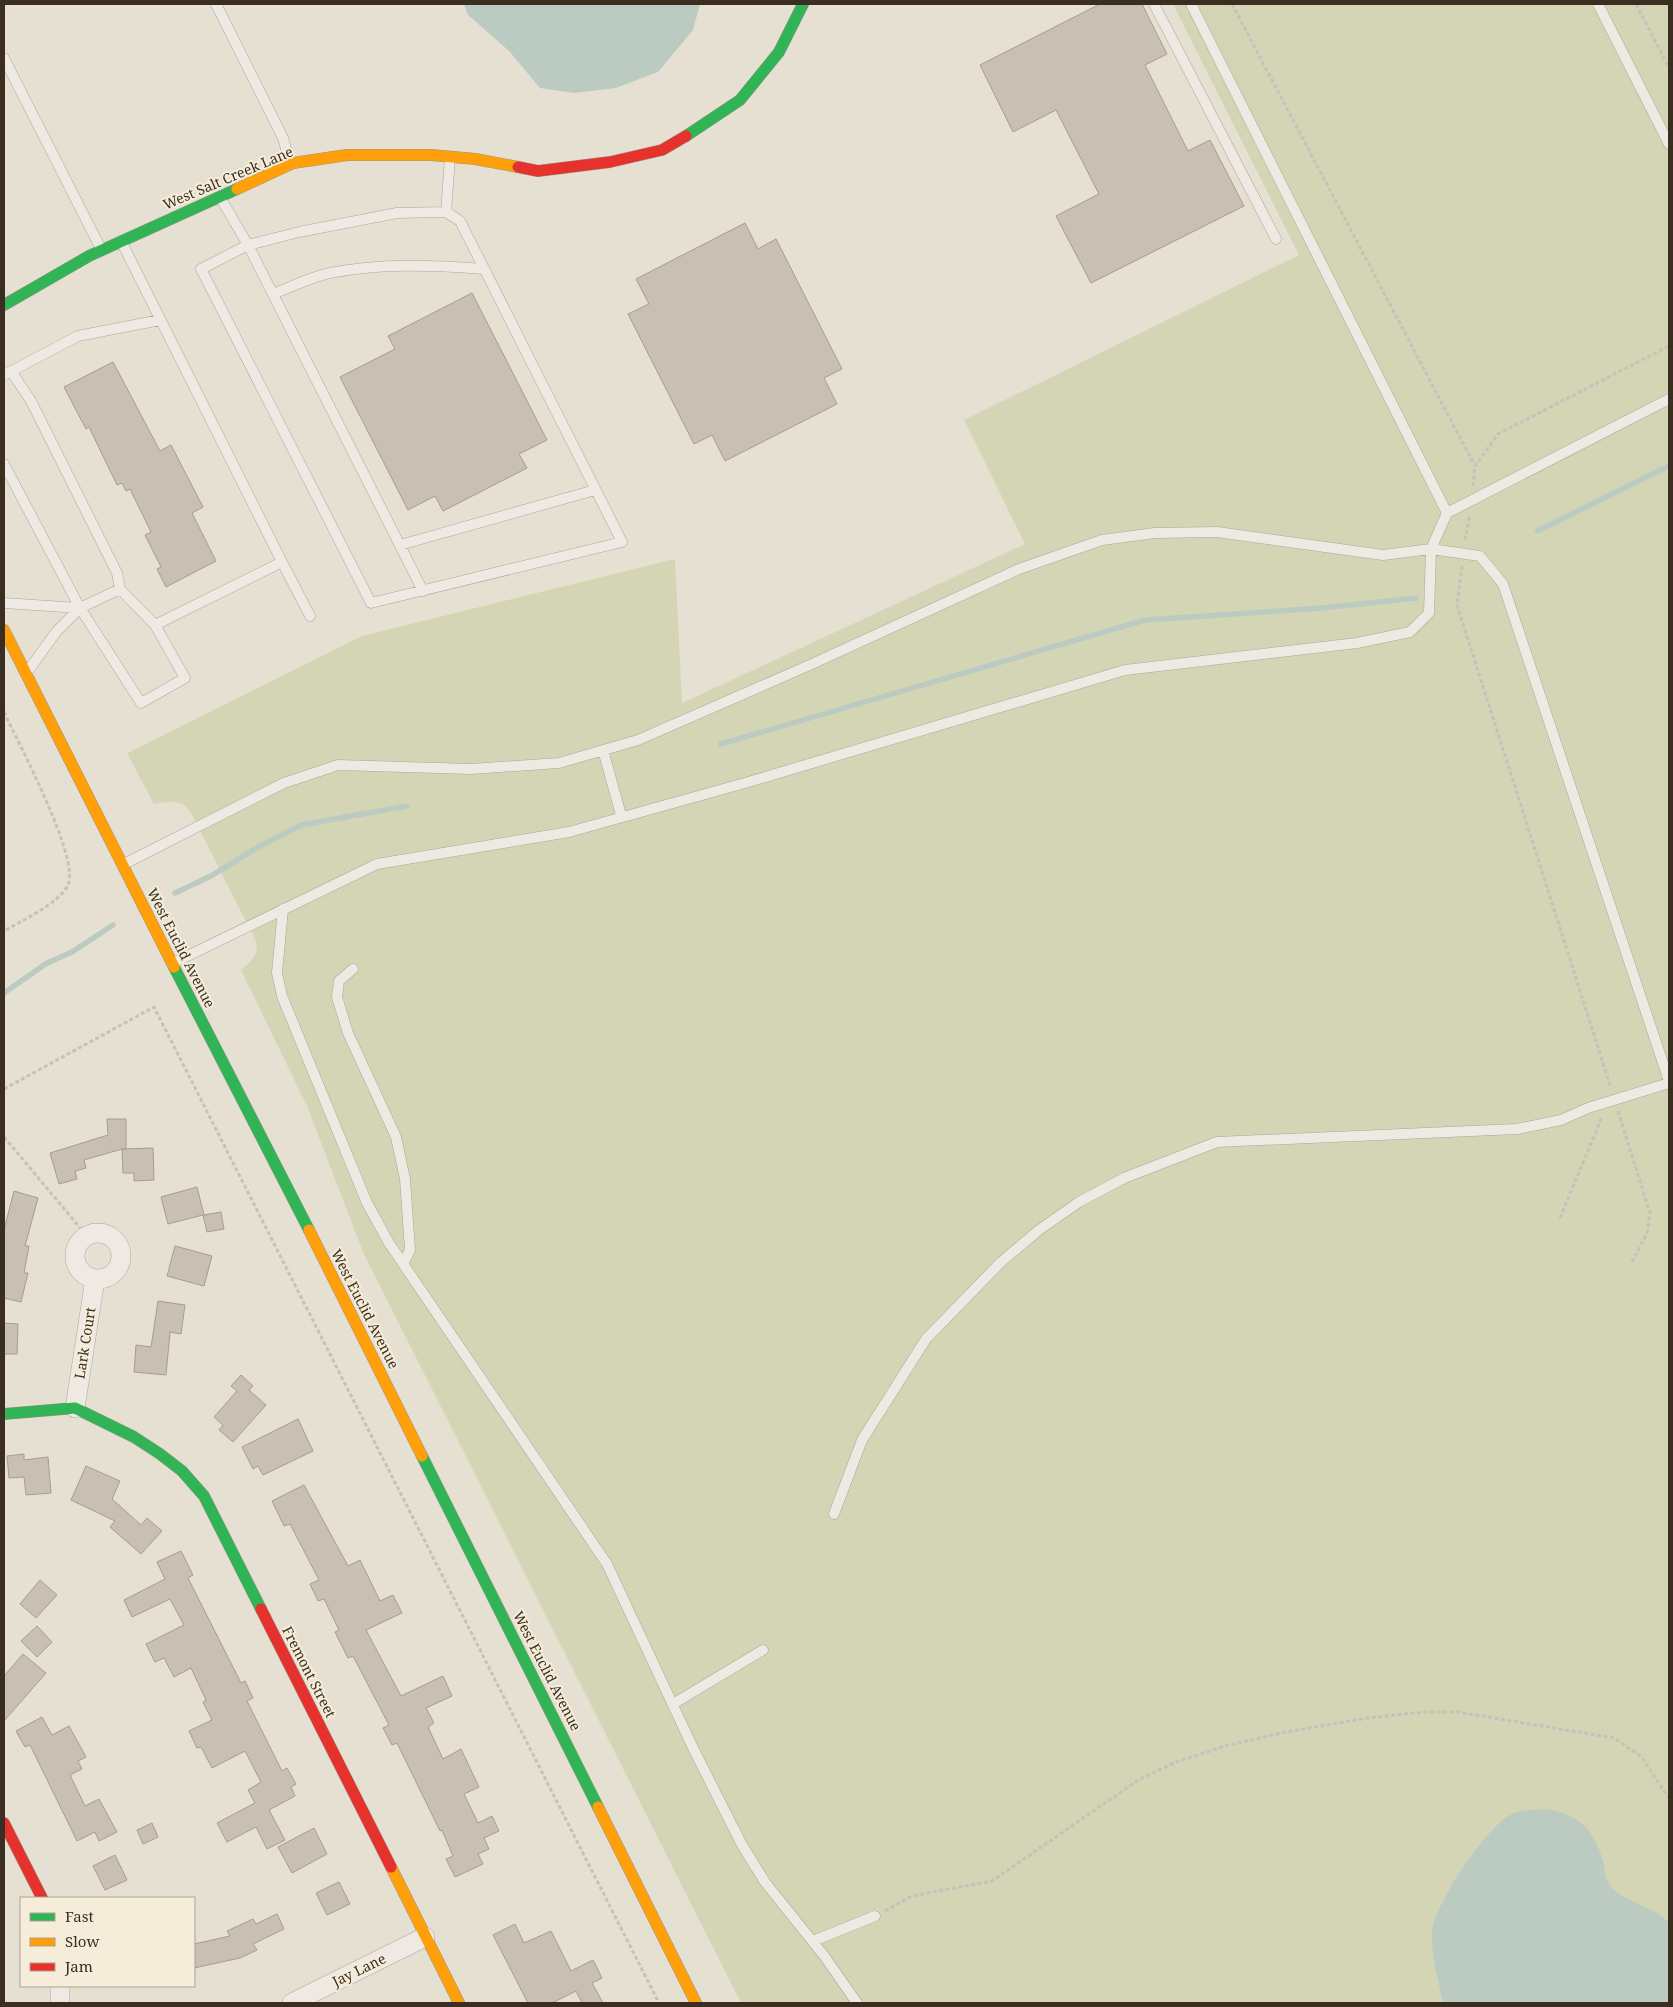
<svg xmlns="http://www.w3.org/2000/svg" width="1673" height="2007" viewBox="0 0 1673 2007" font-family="'Noto Serif',serif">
	<rect width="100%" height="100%" fill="#e6e0d2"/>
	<path fill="#d4d5b5" d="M 1173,4 L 1669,4 L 1669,2003 L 741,2003 L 363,1252 L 307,1106 L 241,970 C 252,960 259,956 256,941 L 190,811 C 180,798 168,802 154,804 L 127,753 L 362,636 L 675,559 L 682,703 L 1025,544 L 964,420 L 1299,255 Z"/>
	<path fill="#bccbc2" d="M 464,4 L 700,4 L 693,30 L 658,72 L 616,88 L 574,93 L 540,88 L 509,51 L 468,15 Z
		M 1544,1809 C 1578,1813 1594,1829 1603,1861 C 1605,1867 1605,1877 1608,1883 C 1621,1903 1654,1905 1669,1923 L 1669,2003 L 1443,2003 C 1439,1981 1430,1954 1432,1931 C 1435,1904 1488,1823 1514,1813 C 1523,1810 1534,1810 1544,1809 Z"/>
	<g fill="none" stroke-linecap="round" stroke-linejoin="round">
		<path stroke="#bccbc2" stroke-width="5.5" d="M 1537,531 L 1669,466
			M 721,744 L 1145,620 L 1322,608 L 1416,598
			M 175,893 L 211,876 L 260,846 L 301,825 L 407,806
			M 4,993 L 47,963 L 72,952 L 113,925"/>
	</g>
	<path fill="#c9bfb3" stroke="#a69c91" d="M 1100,4 L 1142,4 L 1167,54 L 1145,65 L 1188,151 L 1210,140 L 1244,206 L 1091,283 L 1056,216 L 1099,194 L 1056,110 L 1013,132 L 980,65 Z
		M 745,223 L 758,249 L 776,239 L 842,369 L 824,378 L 837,404 L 725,461 L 712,435 L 694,444 L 628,314 L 649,304 L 636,279 Z
		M 472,293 L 547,440 L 519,454 L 527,468 L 443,511 L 435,496 L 408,510 L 340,377 L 395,349 L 388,336 Z
		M 113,362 L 160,451 L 171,445 L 203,507 L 192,513 L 216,561 L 166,587 L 157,569 L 161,567 L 145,535 L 151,532 L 130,489 L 126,491 L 122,483 L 117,485 L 89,427 L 86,429 L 64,387 Z
		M 107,1119 L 126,1119 L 126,1148 L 122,1149 L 153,1148 L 154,1180 L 134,1181 L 134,1173 L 123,1173 L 122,1149 L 84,1160 L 86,1168 L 75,1171 L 77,1179 L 59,1184 L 50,1153 L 108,1135 Z
		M 197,1187 L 204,1215 L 221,1212 L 224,1229 L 207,1232 L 203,1215 L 168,1224 L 161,1197 Z
		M 14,1191 L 38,1198 L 25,1246 L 29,1246 L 24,1273 L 28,1273 L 21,1302 L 4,1298 L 4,1230 Z
		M 175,1246 L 212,1256 L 204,1286 L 167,1276 Z
		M 158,1301 L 185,1305 L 181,1334 L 170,1332 L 166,1375 L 134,1372 L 136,1345 L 151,1347 Z
		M 4,1323 L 18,1324 L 17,1354 L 4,1354 Z
		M 241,1375 L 253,1386 L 249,1390 L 266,1405 L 233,1442 L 219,1430 L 223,1425 L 214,1417 L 237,1391 L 231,1386 Z
		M 298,1419 L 313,1451 L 263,1475 L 258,1466 L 253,1469 L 242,1447 Z
		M 24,1454 L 24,1460 L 48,1457 L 51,1493 L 26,1495 L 24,1477 L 9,1478 L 7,1456 Z
		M 86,1466 L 120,1481 L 112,1499 L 141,1525 L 147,1518 L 162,1531 L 141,1554 L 110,1527 L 115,1521 L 71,1500 Z
		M 304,1485 L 348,1566 L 360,1560 L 380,1601 L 393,1595 L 402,1613 L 366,1630 L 401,1696 L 443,1676 L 452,1696 L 426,1708 L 434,1723 L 428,1727 L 443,1759 L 461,1749 L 479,1787 L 464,1794 L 478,1823 L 492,1816 L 499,1831 L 484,1838 L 489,1849 L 478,1854 L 483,1864 L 455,1877 L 446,1859 L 453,1856 L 442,1830 L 440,1831 L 397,1743 L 392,1745 L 383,1728 L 389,1725 L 353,1656 L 348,1658 L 335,1632 L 339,1630 L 324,1599 L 318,1601 L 310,1584 L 319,1580 L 290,1524 L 284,1526 L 272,1501 Z
		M 181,1551 L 193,1575 L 188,1578 L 241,1683 L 245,1681 L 253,1698 L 247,1701 L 282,1771 L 287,1768 L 296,1784 L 291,1787 L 295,1796 L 269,1810 L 285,1840 L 267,1849 L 256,1827 L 227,1842 L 217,1823 L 255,1803 L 248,1790 L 261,1782 L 245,1751 L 212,1768 L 201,1747 L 197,1748 L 189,1731 L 212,1720 L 203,1702 L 206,1700 L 191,1668 L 174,1677 L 164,1658 L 155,1662 L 146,1644 L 184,1625 L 170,1599 L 132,1617 L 124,1600 L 165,1579 L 157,1562 Z
		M 40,1580 L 57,1595 L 36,1618 L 20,1604 Z
		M 37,1626 L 52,1642 L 37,1657 L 21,1641 Z
		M 23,1654 L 46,1673 L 4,1721 L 4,1676 Z
		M 42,1717 L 52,1735 L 69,1726 L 86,1757 L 78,1761 L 82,1769 L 70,1775 L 85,1806 L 99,1799 L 117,1832 L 99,1841 L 95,1832 L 77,1841 L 30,1745 L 25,1747 L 16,1731 Z
		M 152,1823 L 158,1837 L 143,1844 L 137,1830 Z
		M 314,1828 L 327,1854 L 292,1873 L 278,1847 Z
		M 115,1855 L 127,1880 L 105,1890 L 93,1866 Z
		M 339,1882 L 350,1904 L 327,1915 L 316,1893 Z
		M 277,1914 L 284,1929 L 253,1944 L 257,1950 L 240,1958 L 194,1968 L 194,1944 L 230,1936 L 227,1931 L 253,1919 L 256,1924 Z
		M 515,1924 L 524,1943 L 551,1931 L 571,1971 L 593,1960 L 602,1978 L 592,1983 L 603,2003 L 582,2003 L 576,1991 L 552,2003 L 528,2003 L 493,1935 Z"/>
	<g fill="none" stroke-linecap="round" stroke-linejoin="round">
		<defs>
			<path id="lane" d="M 216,4 L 283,138 L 290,163
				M 1154,4 L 1276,239
				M 1191,4 L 1447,513
				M 1598,4 L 1669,144
				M 4,58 L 101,249
				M 220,197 L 248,245 L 299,232 L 397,213 L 446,212 L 450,158
				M 273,294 C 291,287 311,277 330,273 C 381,263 432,265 483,269
				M 11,371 L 31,401 L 117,573 L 120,589
				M 4,375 L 78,336 L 160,320
				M 4,464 L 80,608 L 141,703 L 185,678 L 155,625
				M 400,545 L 595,490
				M 282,562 L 310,616
				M 423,591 L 248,245 L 201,269 L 371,603 L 622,542 L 460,221 L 446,212
				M 4,603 L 80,608
				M 28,671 L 56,632 L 80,608 L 120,589 L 155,625 L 282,562 L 121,241
				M 603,750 L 621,815
				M 122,865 L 284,783 L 338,765 L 471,769 L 559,763 L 638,740 L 812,664 L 1019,569 L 1102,540 L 1155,533 L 1217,532 L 1383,555 L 1431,549 L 1480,556 L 1503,584 L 1669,1081
				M 283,909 L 277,973 L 282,996 L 367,1203 L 389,1243 L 607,1564 L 693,1748 L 742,1845 L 765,1882 L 825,1957 L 857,2003
				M 173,963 L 377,864 L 569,832 L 745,783 L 1125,670 L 1357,643 L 1410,632 L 1429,613 L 1431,549 L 1447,513 L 1669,399
				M 353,969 L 339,981 L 337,997 L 348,1033 L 396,1137 L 405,1179 L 410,1250 L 403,1264
				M 834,1514 L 862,1440 L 926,1339 L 1001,1262 L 1039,1230 L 1079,1202 L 1124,1178 L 1217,1142 L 1517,1129 L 1561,1120 L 1588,1108 L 1669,1083
				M 673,1704 L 763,1650
				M 813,1941 L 875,1916"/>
			<path id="street" d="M75 1256a23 23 0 1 1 46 0a23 23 0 1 1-46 0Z
				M 75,1408 L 95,1279
				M 60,2003 L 60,1986
				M 292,2003 L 425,1937"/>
			<path id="fast" d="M 686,136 L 740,100 L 779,52 L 803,4
				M 4,305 L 89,256 L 237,189
				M 174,967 L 309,1230
				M 4,1414 L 75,1408 L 134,1437 L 160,1454 L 182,1471 L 204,1496 L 261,1609
				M 422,1456 L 598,1807"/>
			<path id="slow" d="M 237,189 L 293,163 L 347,155 L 431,155 L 475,159 L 518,167
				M 4,630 L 174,967
				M 309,1230 L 422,1456
				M 598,1807 L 696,2003
				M 391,1867 L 459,2003"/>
			<path id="jam" d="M 518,167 L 538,171 L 610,162 L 662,150 L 686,136
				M 261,1609 L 391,1867
				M 4,1823 L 42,1898"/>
		</defs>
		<use href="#lane" stroke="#aca59a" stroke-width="11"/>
		<use href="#street" stroke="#aca59a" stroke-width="20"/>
		<use href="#fast" stroke="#9b958a" stroke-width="12"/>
		<use href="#slow" stroke="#9b958a" stroke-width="12"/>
		<use href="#jam" stroke="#9b958a" stroke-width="12"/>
		<path stroke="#c7c1b9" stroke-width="3" stroke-dasharray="4 2.5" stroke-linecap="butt" d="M 1232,4 L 1475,466
			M 1636,4 L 1669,68
			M 1473,486 L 1475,466 L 1498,434 L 1669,346
			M 1465,540 L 1469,517
			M 1462,566 L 1457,605 L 1611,1088
			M 4,712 C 18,743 80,857 68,885 C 60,903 21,921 4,931
			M 4,1089 L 154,1007 L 659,2003
			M 1618,1111 L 1650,1213 L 1647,1233 L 1632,1262
			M 4,1137 L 87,1236
			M 1560,1218 L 1602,1117
			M 885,1911 L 912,1896 L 992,1881 L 1140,1779 L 1176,1762 L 1225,1746 L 1286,1732 L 1368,1718 L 1423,1712 L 1458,1712 L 1614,1738 L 1642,1757 L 1669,1799"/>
		<use href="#lane" stroke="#eeeae3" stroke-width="10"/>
		<use href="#street" stroke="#eeeae3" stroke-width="19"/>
		<use href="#fast" stroke="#30b455" stroke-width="11"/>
		<use href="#slow" stroke="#ff9f0a" stroke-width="11"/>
		<use href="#jam" stroke="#e5322d" stroke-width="11"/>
	</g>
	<g text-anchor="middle" stroke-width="4" stroke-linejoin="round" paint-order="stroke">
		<g font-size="14" fill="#3b2e21" stroke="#f5edd9">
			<text transform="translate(228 178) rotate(-23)" y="5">West Salt Creek Lane</text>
			<text transform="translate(181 948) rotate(63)" y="5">West Euclid Avenue</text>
			<text transform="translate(365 1309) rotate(63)" y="5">West Euclid Avenue</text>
			<text transform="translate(85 1343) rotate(-81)" y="5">Lark Court</text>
			<text transform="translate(547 1671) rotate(63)" y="5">West Euclid Avenue</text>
			<text transform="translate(309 1672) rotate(63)" y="5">Fremont Street</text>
			<text transform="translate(359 1970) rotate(-26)" y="5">Jay Lane</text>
		</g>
	</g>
	<rect width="1673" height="2007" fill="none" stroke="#3b2e21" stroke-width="10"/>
	<rect x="20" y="1897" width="175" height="90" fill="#f5edd9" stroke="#aba18f"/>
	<rect x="30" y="1913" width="25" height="8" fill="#30b455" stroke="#aba18f"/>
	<text x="65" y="1922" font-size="15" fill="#3b2e21">Fast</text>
	<rect x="30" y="1938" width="25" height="8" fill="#ff9f0a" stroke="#aba18f"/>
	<text x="65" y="1947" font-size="15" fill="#3b2e21">Slow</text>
	<rect x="30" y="1963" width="25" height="8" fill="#e5322d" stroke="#aba18f"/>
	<text x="65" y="1972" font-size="15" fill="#3b2e21">Jam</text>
</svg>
